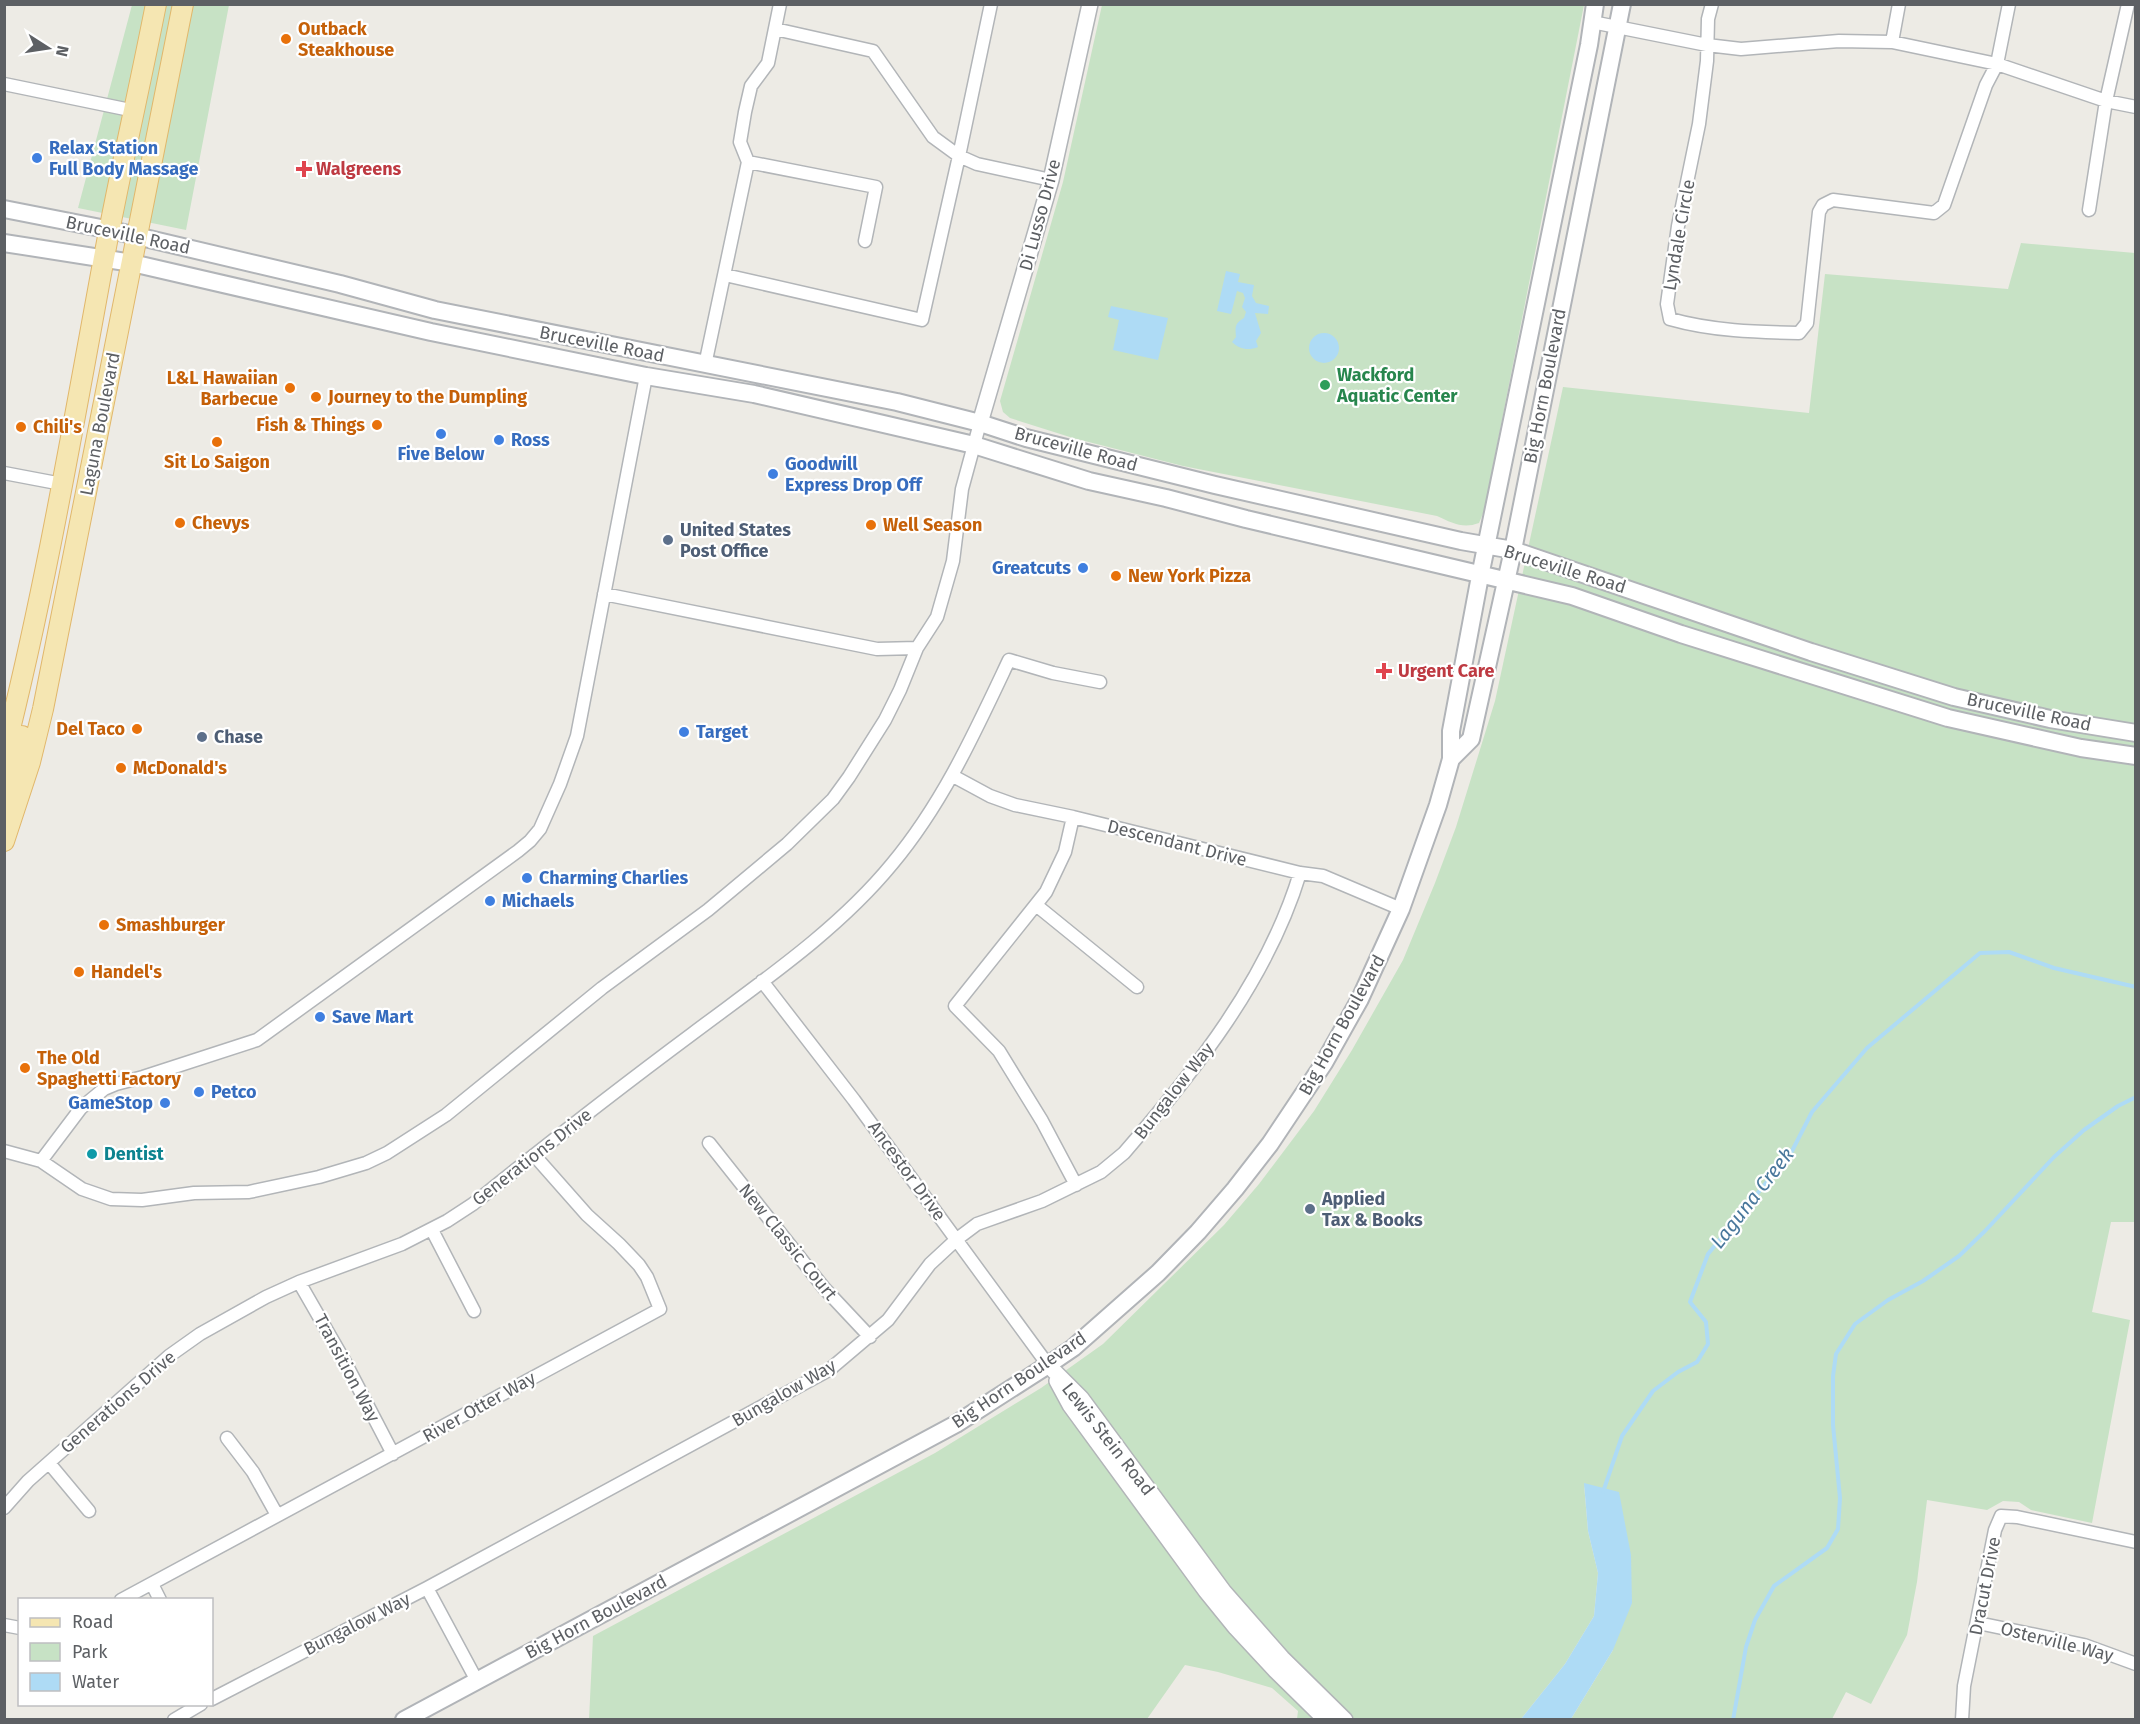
<svg xmlns="http://www.w3.org/2000/svg" width="2140" height="1724" viewBox="0 0 2140 1724" font-family="'Fira Sans',sans-serif">
	<rect width="100%" height="100%" fill="#edebe5"/>
	<path fill="#c7e2c5" d="M 132,5 L 229,5 L 186,230 L 78,208 Z
		M 1102,5 L 1584,5 L 1484,511 L 1479,523 C 1463,529 1452,523 1437,516 L 1183,466 L 1073,438 L 1010,418 L 1003,412 L 1000,401 L 1063,182 Z
		M 2021,243 L 2135,253 L 2136,1222 L 2111,1222 L 2092,1312 L 2130,1320 L 2092,1523 L 2031,1510 L 2019,1502 L 2003,1501 L 1987,1510 L 1927,1500 L 1917,1582 L 1907,1635 L 1871,1704 L 1846,1692 L 1832,1719 L 1571,1719 L 1613,1650 L 1584,1484 L 1588,1531 L 1598,1573 L 1594,1616 L 1565,1664 L 1521,1719 L 1297,1719 L 1298,1711 L 1272,1688 L 1218,1672 L 1185,1665 L 1147,1719 L 589,1720 L 593,1636 L 935,1453 L 1041,1388 L 1103,1344 L 1224,1225 L 1259,1184 L 1314,1111 L 1352,1050 L 1403,960 L 1435,883 L 1456,827 L 1495,701 L 1563,387 L 1809,413 L 1825,274 L 2008,289 Z"/>
	<path fill="#aedbf5" d="M 1226,271 L 1240,274 L 1238,282 L 1254,285 L 1252,296 L 1256,303 L 1269,306 L 1268,314 L 1255,313 L 1261,333 L 1256,341 L 1258,347 C 1248,351 1239,349 1232,342 L 1236,337 C 1235,327 1235,323 1244,318 L 1246,312 L 1242,307 L 1245,298 L 1243,293 L 1237,291 L 1231,314 L 1217,311 Z
		M 1111,306 L 1168,318 L 1158,360 L 1113,350 L 1119,320 L 1108,317 Z
		M1309 348a15 15 0 1 1 30 0a15 15 0 1 1-30 0Z
		M 1584,1483 L 1619,1492 L 1631,1555 L 1632,1603 L 1613,1650 L 1571,1719 L 1521,1719 L 1565,1664 L 1594,1616 L 1598,1573 L 1588,1531 Z"/>
	<g fill="none" stroke-linecap="round" stroke-linejoin="round">
		<path stroke="#aedbf5" stroke-width="4" d="M 1603,1492 L 1622,1436 L 1653,1391 L 1678,1372 L 1697,1362 L 1708,1344 L 1706,1322 L 1690,1302 L 1708,1254 L 1792,1151 L 1812,1112 L 1867,1048 L 1980,953 L 2009,952 L 2054,968 L 2136,987
			M 1733,1720 L 1746,1647 L 1755,1620 L 1774,1586 L 1827,1548 L 1838,1529 L 1840,1498 L 1833,1425 L 1833,1376 L 1836,1354 L 1855,1324 L 1888,1300 L 1923,1281 L 1959,1256 L 1985,1231 L 2054,1157 L 2084,1130 L 2118,1106 L 2136,1097"/>
		<defs>
			<path id="minor" d="M 991,4 L 959,156 L 977,164 L 1051,180
				M 1712,4 L 1708,19 L 1707,61 L 1699,124 L 1678,226 L 1667,304 L 1670,319 C 1712,331 1756,332 1799,333 L 1807,323 L 1819,212 L 1823,205 L 1833,200 L 1934,213 L 1944,205 L 1986,85 L 1997,64 L 2009,4
				M 1592,22 L 1707,45 L 1741,49 L 1839,41 L 1892,42 L 1997,64 L 2106,101 L 2136,107
				M 1892,42 L 1899,4
				M 4,84 L 135,111
				M 748,162 L 876,187 L 865,241
				M 2089,210 L 2106,101 L 2128,4
				M 725,275 L 922,320 L 959,156 L 933,137 L 873,51 L 775,29
				M 705,365 L 748,162 L 740,142 L 745,112 L 751,86 L 768,63 L 780,4
				M 4,473 L 62,484
				M 604,594 L 877,649 L 917,648
				M 953,776 L 990,796 L 1015,805 L 1073,817 L 1300,873 L 1323,876 L 1401,909
				M 1073,817 L 1065,852 L 1046,892 L 955,1006 L 999,1051 L 1042,1121 L 1076,1185
				M 1036,905 L 1137,987
				M 762,981 L 854,1100 L 1048,1365
				M 709,1143 L 824,1288 L 870,1337
				M 4,1151 L 41,1161 L 82,1189 L 111,1199 L 142,1200 L 194,1193 L 249,1192 L 319,1177 L 366,1163 L 387,1153 L 446,1115 L 602,988 L 708,910 L 787,844 L 833,799 L 849,777 L 885,720 L 900,690 L 917,648 L 937,617 L 953,561 L 962,489 L 980,423
				M 41,1161 L 81,1108 L 104,1089 L 116,1084 L 143,1077 L 257,1040 L 518,851 L 530,841 L 540,829 L 560,784 L 577,736 L 646,376
				M 432,1230 L 474,1311
				M 299,1282 L 345,1362 L 393,1454
				M 227,1438 L 253,1472 L 277,1515
				M 49,1463 L 89,1511
				M 4,1508 L 28,1481 L 169,1356 L 200,1334 L 266,1297 L 299,1282 L 402,1244 L 447,1221 L 473,1204 C 545,1146 618,1089 692,1034 C 761,982 837,931 892,864 C 943,803 975,732 1009,660 L 1053,673 L 1100,682
				M 152,1584 L 160,1600
				M 427,1588 L 477,1681
				M 121,1600 L 660,1309 L 647,1277 L 639,1265 L 619,1244 L 587,1215 L 534,1155
				M 1978,1623 L 2084,1645 L 2136,1664
				M 4,1625 L 20,1628
				M 212,1699 L 427,1588 L 829,1370 L 888,1320 L 930,1264 L 957,1239 L 977,1224 L 1042,1201 L 1101,1172 L 1124,1153 C 1195,1071 1268,979 1300,873
				M 174,1720 L 201,1704
				M 1962,1720 L 1964,1686 L 1995,1530 L 2001,1516 L 2017,1517 L 2136,1542"/>
			<path id="tertiary" d="M 980,423 L 1051,180 L 1090,4
				M 1048,1365 L 1081,1398 L 1224,1592 L 1282,1658 L 1345,1720
				M 1057,1381 L 1070,1405 L 1206,1591 L 1236,1628 L 1275,1670 L 1326,1720"/>
			<path id="secondary" d="M 4,209 L 111,230 L 340,284 L 435,310 L 897,402 L 980,423 L 1026,438 L 1215,485 L 1461,541 L 1513,550 L 1811,652 L 1954,697 L 2050,719 L 2136,733
				M 4,243 L 132,263 L 431,332 L 646,376 L 754,394 L 974,445 L 1089,481 L 1166,498 L 1246,519 L 1572,596 L 1681,634 L 1948,718 L 2081,748 L 2136,756
				M 1451,759 L 1471,739 L 1513,550 L 1622,4
				M 404,1720 L 956,1424 L 1048,1365 L 1073,1348 L 1158,1273 L 1198,1232 L 1235,1189 L 1270,1144 L 1324,1063 L 1360,999 L 1401,909 L 1438,805 L 1451,759 L 1451,731 L 1480,576 L 1589,45 L 1595,4"/>
			<path id="primary" d="M 4,753 C 45,591 73,426 103,263 C 119,176 139,91 156,4
				M 4,796 L 22,736
				M 4,841 L 30,762 L 43,709 L 183,4"/>
		</defs>
		<use href="#minor" stroke="#b2b5b8" stroke-width="15"/>
		<use href="#tertiary" stroke="#b2b5b8" stroke-width="18"/>
		<use href="#secondary" stroke="#b1b4b8" stroke-width="20"/>
		<use href="#primary" stroke="#e1b76b" stroke-width="22"/>
		<use href="#minor" stroke="#fff" stroke-width="12"/>
		<use href="#tertiary" stroke="#fff" stroke-width="15"/>
		<use href="#secondary" stroke="#fff" stroke-width="16"/>
		<use href="#primary" stroke="#f5e6b2" stroke-width="20"/>
	</g>
	<g fill="#e8710a" stroke="#fff" stroke-width="2">
		<circle cx="286" cy="39" r="6"/>
		<circle cx="290" cy="388" r="6"/>
		<circle cx="316" cy="397" r="6"/>
		<circle cx="377" cy="425" r="6"/>
		<circle cx="21" cy="427" r="6"/>
		<circle cx="217" cy="442" r="6"/>
		<circle cx="180" cy="523" r="6"/>
		<circle cx="871" cy="525" r="6"/>
		<circle cx="1116" cy="576" r="6"/>
		<circle cx="137" cy="729" r="6"/>
		<circle cx="121" cy="768" r="6"/>
		<circle cx="104" cy="925" r="6"/>
		<circle cx="79" cy="972" r="6"/>
		<circle cx="25" cy="1068" r="6"/>
	</g>
	<g fill="#3f7fe0" stroke="#fff" stroke-width="2">
		<circle cx="37" cy="158" r="6"/>
		<circle cx="441" cy="434" r="6"/>
		<circle cx="499" cy="440" r="6"/>
		<circle cx="773" cy="474" r="6"/>
		<circle cx="1083" cy="568" r="6"/>
		<circle cx="684" cy="732" r="6"/>
		<circle cx="527" cy="878" r="6"/>
		<circle cx="490" cy="901" r="6"/>
		<circle cx="320" cy="1017" r="6"/>
		<circle cx="199" cy="1092" r="6"/>
		<circle cx="165" cy="1103" r="6"/>
	</g>
	<g fill="#e0444e" stroke="#fff" stroke-width="2">
		<path d="M301 160h6v6h6v6h-6v6h-6v-6h-6v-6h6z"/>
		<path d="M1381 662h6v6h6v6h-6v6h-6v-6h-6v-6h6z"/>
	</g>
	<circle fill="#2e9e5b" stroke="#fff" stroke-width="2" cx="1325" cy="385" r="6"/>
	<g fill="#5c6f8a" stroke="#fff" stroke-width="2">
		<circle cx="668" cy="540" r="6"/>
		<circle cx="202" cy="737" r="6"/>
		<circle cx="1310" cy="1209" r="6"/>
	</g>
	<circle fill="#0f9aa8" stroke="#fff" stroke-width="2" cx="92" cy="1154" r="6"/>
	<g text-anchor="middle" stroke-width="4.5" stroke-linejoin="round" paint-order="stroke">
		<g font-size="18" font-weight="bold" fill="#c56008" stroke="#fff" text-anchor="start">
			<text x="298" y="35">Outback<tspan x="298" dy="21">Steakhouse</tspan></text>
			<text x="278" y="384" text-anchor="end">L&amp;L Hawaiian<tspan x="278" dy="21">Barbecue</tspan></text>
			<text x="328" y="403">Journey to the Dumpling</text>
			<text x="365" y="431" text-anchor="end">Fish &amp; Things</text>
			<text x="33" y="433">Chili's</text>
			<text x="217" y="468" text-anchor="middle">Sit Lo Saigon</text>
			<text x="192" y="529">Chevys</text>
			<text x="883" y="531">Well Season</text>
			<text x="1128" y="582">New York Pizza</text>
			<text x="125" y="735" text-anchor="end">Del Taco</text>
			<text x="133" y="774">McDonald's</text>
			<text x="116" y="931">Smashburger</text>
			<text x="91" y="978">Handel's</text>
			<text x="37" y="1064">The Old<tspan x="37" dy="21">Spaghetti Factory</tspan></text>
		</g>
		<g font-size="18" font-weight="bold" fill="#366cbe" stroke="#fff" text-anchor="start">
			<text x="49" y="154">Relax Station<tspan x="49" dy="21">Full Body Massage</tspan></text>
			<text x="511" y="446">Ross</text>
			<text x="441" y="460" text-anchor="middle">Five Below</text>
			<text x="785" y="470">Goodwill<tspan x="785" dy="21">Express Drop Off</tspan></text>
			<text x="1071" y="574" text-anchor="end">Greatcuts</text>
			<text x="696" y="738">Target</text>
			<text x="539" y="884">Charming Charlies</text>
			<text x="502" y="907">Michaels</text>
			<text x="332" y="1023">Save Mart</text>
			<text x="211" y="1098">Petco</text>
			<text x="153" y="1109" text-anchor="end">GameStop</text>
		</g>
		<g font-size="18" font-weight="bold" fill="#be3a42" stroke="#fff" text-anchor="start">
			<text x="316" y="175">Walgreens</text>
			<text x="1398" y="677">Urgent Care</text>
		</g>
		<g font-size="18" fill="#5d6064" stroke="#fff">
			<text transform="translate(1040 215) rotate(-75)" y="6">Di Lusso Drive</text>
			<text transform="translate(128 235) rotate(12)" y="6">Bruceville Road</text>
			<text transform="translate(1679 235) rotate(-80)" y="6">Lyndale Circle</text>
			<text transform="translate(602 344) rotate(11)" y="6">Bruceville Road</text>
			<text transform="translate(1545 386) rotate(-79)" y="6">Big Horn Boulevard</text>
			<text transform="translate(100 424) rotate(-79)" y="6">Laguna Boulevard</text>
			<text transform="translate(1076 449) rotate(15)" y="6">Bruceville Road</text>
			<text transform="translate(1565 569) rotate(17)" y="6">Bruceville Road</text>
			<text transform="translate(2029 712) rotate(12)" y="6">Bruceville Road</text>
			<text transform="translate(1177 843) rotate(14)" y="6">Descendant Drive</text>
			<text transform="translate(1342 1025) rotate(-61)" y="6">Big Horn Boulevard</text>
			<text transform="translate(1174 1091) rotate(-52)" y="6">Bungalow Way</text>
			<text transform="translate(532 1157) rotate(-38)" y="6">Generations Drive</text>
			<text transform="translate(907 1171) rotate(54)" y="6">Ancestor Drive</text>
			<text transform="translate(788 1242) rotate(51)" y="6">New Classic Court</text>
			<text transform="translate(347 1368) rotate(62)" y="6">Transition Way</text>
			<text transform="translate(1019 1380) rotate(-34)" y="6">Big Horn Boulevard</text>
			<text transform="translate(784 1393) rotate(-30)" y="6">Bungalow Way</text>
			<text transform="translate(118 1402) rotate(-41)" y="6">Generations Drive</text>
			<text transform="translate(479 1407) rotate(-29)" y="6">River Otter Way</text>
			<text transform="translate(1108 1439) rotate(52)" y="6">Lewis Stein Road</text>
			<text transform="translate(1985 1586) rotate(-79)" y="6">Dracut Drive</text>
			<text transform="translate(596 1617) rotate(-28)" y="6">Big Horn Boulevard</text>
			<text transform="translate(357 1624) rotate(-27)" y="6">Bungalow Way</text>
			<text transform="translate(2057 1642) rotate(14)" y="6">Osterville Way</text>
		</g>
		<g font-size="18" font-weight="bold" fill="#27864d" stroke="#fff" text-anchor="start">
			<text x="1337" y="381">Wackford<tspan x="1337" dy="21">Aquatic Center</tspan></text>
		</g>
		<g font-size="18" font-weight="bold" fill="#4e5e75" stroke="#fff" text-anchor="start">
			<text x="680" y="536">United States<tspan x="680" dy="21">Post Office</tspan></text>
			<text x="214" y="743">Chase</text>
			<text x="1322" y="1205">Applied<tspan x="1322" dy="21">Tax &amp; Books</tspan></text>
		</g>
		<g font-size="18" font-weight="bold" fill="#0d838f" stroke="#fff" text-anchor="start">
			<text x="104" y="1160">Dentist</text>
		</g>
		<g font-size="20" font-style="italic" fill="#49789c" stroke="#fff">
			<text transform="translate(1752 1198) rotate(-52)" y="7">Laguna Creek</text>
		</g>
	</g>
	<rect width="2140" height="1724" fill="none" stroke="#5d6064" stroke-width="12"/>
	<rect x="18" y="1598" width="195" height="108" fill="#ffffff" stroke="#bebfc1" stroke-width="1.5"/>
	<rect x="30" y="1618" width="30" height="9" fill="#f5e6b2" stroke="#bebfc1" stroke-width="1.5"/>
	<text x="72" y="1628" font-size="18" fill="#5d6064">Road</text>
	<rect x="30" y="1643" width="30" height="18" fill="#c7e2c5" stroke="#bebfc1" stroke-width="1.5"/>
	<text x="72" y="1658" font-size="18" fill="#5d6064">Park</text>
	<rect x="30" y="1673" width="30" height="18" fill="#aedbf5" stroke="#bebfc1" stroke-width="1.5"/>
	<text x="72" y="1688" font-size="18" fill="#5d6064">Water</text>
	<g transform="translate(48 48) rotate(102)" stroke="#ffffff" stroke-width="4.5" paint-order="stroke">
	<path d="M0-4.5L10 22L0 15L-10 22Z" fill="#5d6064"/>
	<text y="-9" font-size="16" font-weight="bold" text-anchor="middle" fill="#5d6064">N</text>
	</g>
</svg>
